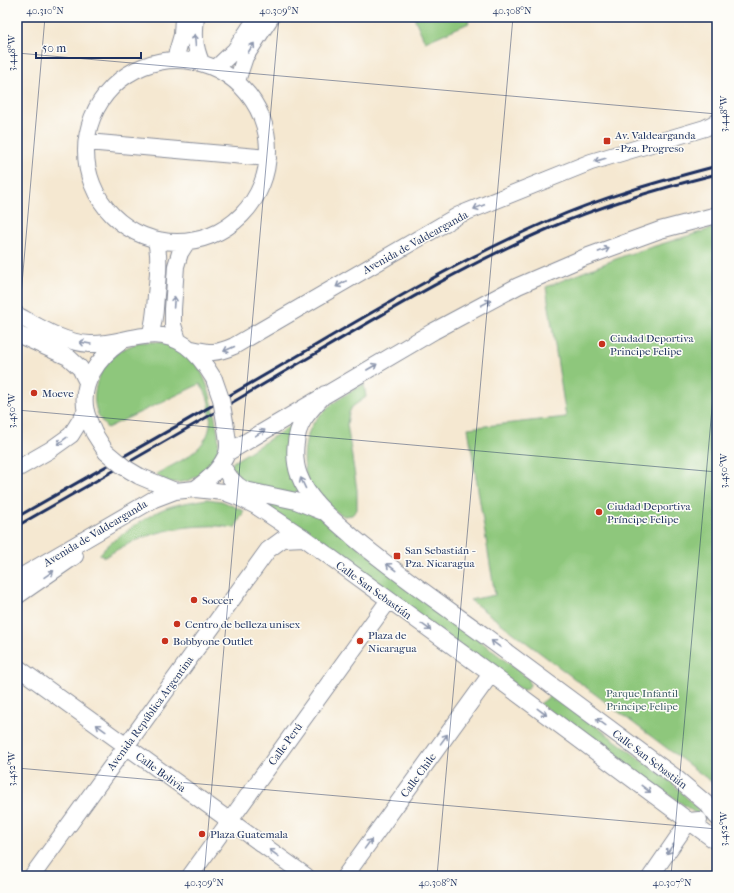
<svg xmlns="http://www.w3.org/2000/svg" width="734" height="893" viewBox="0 0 734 893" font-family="'IM FELL French Canon',serif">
	<rect width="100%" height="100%" fill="#fdfcf7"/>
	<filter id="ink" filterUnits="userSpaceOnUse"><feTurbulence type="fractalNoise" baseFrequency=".025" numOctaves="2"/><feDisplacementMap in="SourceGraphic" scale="8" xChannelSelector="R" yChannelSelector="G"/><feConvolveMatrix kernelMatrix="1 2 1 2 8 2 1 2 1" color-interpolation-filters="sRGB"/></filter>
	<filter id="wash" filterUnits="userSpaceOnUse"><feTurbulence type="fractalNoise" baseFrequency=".012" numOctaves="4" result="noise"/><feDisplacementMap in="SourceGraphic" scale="16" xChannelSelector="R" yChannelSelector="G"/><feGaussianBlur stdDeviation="0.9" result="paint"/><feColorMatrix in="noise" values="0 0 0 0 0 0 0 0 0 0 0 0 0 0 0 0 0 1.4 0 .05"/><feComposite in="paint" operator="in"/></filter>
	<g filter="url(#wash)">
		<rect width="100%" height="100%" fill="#f5e8d1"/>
		<path fill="#8ec77b" stroke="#547b6c" d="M 414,17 L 467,17 L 469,23 L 425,42 Z
			M 717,227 L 717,786 L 470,600 L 495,595 L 468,428 L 566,417 L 546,287 L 626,255 Z
			M 139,342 C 145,342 152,342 158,342 C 196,347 208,379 214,413 C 216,424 220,437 218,449 C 214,470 187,488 166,481 C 163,480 159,476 156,474 C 176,463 208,451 210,424 C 211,420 210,416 210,412 C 209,400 207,393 200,384 L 107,428 C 103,423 99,418 97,412 C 90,393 99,369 114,355 C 121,349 131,346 139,342 Z
			M 364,384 L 366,397 L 352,407 L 349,413 L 347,424 L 357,490 L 357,510 L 352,515 L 344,516 C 336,511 327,507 321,500 C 317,496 307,482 306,477 C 302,455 304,430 321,414 C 333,401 349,393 364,384 Z
			M 292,425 L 295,427 L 303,497 L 243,482 L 231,466 L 233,462 Z
			M 207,499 L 222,501 L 244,511 L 235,528 C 225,527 215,525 205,526 C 168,527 136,537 105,557 L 100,555 C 103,545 148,516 159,511 C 173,504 191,502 207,499 Z
			M 266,499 L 320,517 L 529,679 L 530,685 L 527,689 L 522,690 L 264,504 Z
			M 550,692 L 671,782 L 697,808 L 705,820 L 540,704 L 549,697 Z"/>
	</g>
	<g filter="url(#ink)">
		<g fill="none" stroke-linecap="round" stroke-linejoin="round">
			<defs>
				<path id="minor" d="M 196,17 C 194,35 194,45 201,62
					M 175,59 L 182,35 L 183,17
					M86 151a91 91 0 1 1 182 0a91 91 0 1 1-182 0Z
					M 216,68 L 235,50 L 257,17
					M 237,81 L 245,57 L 271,17
					M 87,142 L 268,158
					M 17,315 C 39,327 64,343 90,344 C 109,345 126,338 144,336 C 178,331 198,352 214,379
					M 17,334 L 68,357 L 80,368 L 87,382
					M 150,335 C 155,322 155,309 156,295 C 158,276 160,258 156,240
					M 178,340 L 173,325 L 173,309 L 176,266 L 180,253 L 187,242
					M 192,349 C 210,353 216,354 234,346 L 459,215 L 591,162 L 705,128 L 717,122
					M 325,394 C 318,402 310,410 304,419 C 294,434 293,459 299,475 C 309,502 333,519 354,538 C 396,573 441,604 485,636 C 548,683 612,730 675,777 L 708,805 L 717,817
					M 94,433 C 91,426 88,419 86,412 C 79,383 99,357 121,342
					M 227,453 L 434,331 L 518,286 L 583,258 L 660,230 L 717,215
					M 221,464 C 228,475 233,484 245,490 L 296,501 L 321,511
					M 17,469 L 50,450 L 71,435 L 86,411
					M 139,476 L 175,491 L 195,489 L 224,492 L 240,498 L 256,506 L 304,538 L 491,674 L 717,842
					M 195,489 C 208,480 221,469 227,453 C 230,444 226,431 225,422
					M 17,579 L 154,499 L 175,491
					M 17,596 L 75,556
					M 17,667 L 306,876
					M 32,876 L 268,550 L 283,539 L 304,538
					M 190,876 L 389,600
					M 345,876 L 491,674
					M 651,876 L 689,821 L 699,820"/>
			</defs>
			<use href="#minor" stroke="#888c98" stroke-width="18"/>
			<use href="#minor" stroke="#fff" stroke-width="16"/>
			<path stroke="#1b2f5e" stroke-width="3" d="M 17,517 C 102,469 186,421 270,372 C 361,319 452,263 548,221 C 602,197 660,181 717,166
				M 17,526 C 103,477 189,428 274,378 C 365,325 455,269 552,227 C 605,204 661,188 717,174"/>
			<defs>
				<path id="minor-bridge" d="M 214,379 L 221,399 L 225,422
					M 94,433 L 106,452 L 124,467 L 139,476"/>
			</defs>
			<use href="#minor-bridge" stroke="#888c98" stroke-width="18" stroke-linecap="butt"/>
			<use href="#minor-bridge" stroke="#fff" stroke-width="16"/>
		</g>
		<defs><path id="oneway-shaft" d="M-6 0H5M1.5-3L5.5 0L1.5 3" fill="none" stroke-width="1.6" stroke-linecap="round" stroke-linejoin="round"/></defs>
		<g stroke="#8d97ae">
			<use href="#oneway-shaft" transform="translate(195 40) rotate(-95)"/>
			<use href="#oneway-shaft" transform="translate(251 48) rotate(-57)"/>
			<use href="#oneway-shaft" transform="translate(600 160) rotate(164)"/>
			<use href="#oneway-shaft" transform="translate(479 207) rotate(158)"/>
			<use href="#oneway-shaft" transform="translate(604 250) rotate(-20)"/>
			<use href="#oneway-shaft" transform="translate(341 284) rotate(150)"/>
			<use href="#oneway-shaft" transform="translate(174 302) rotate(-86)"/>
			<use href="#oneway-shaft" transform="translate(486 303) rotate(-28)"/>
			<use href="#oneway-shaft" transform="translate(85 343) rotate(-170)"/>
			<use href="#oneway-shaft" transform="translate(229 349) rotate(156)"/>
			<use href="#oneway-shaft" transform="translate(372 367) rotate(-30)"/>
			<use href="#oneway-shaft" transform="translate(260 433) rotate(-31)"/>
			<use href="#oneway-shaft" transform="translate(62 441) rotate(144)"/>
			<use href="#oneway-shaft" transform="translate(303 483) rotate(-115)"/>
			<use href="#oneway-shaft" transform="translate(391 567) rotate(-143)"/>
			<use href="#oneway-shaft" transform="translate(49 574) rotate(-35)"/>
			<use href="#oneway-shaft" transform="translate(426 627) rotate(36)"/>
			<use href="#oneway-shaft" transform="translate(496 644) rotate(-144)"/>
			<use href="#oneway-shaft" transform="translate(542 712) rotate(37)"/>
			<use href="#oneway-shaft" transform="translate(601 722) rotate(-144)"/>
			<use href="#oneway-shaft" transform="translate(101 728) rotate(-144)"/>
			<use href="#oneway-shaft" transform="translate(444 739) rotate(-54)"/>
			<use href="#oneway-shaft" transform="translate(646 789) rotate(37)"/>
			<use href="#oneway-shaft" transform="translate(368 844) rotate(-54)"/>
			<use href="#oneway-shaft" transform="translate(670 849) rotate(125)"/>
			<use href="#oneway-shaft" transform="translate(274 853) rotate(-144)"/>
		</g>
	</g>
	<path fill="none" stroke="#1b2f5e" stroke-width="1" stroke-opacity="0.45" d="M 17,53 L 717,114M 17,342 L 45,17M 17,410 L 717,472M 17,768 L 717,829M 204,876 L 279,17M 437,876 L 513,17M 671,876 L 717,351"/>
	<g fill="#c8321e" stroke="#fdfcf7" stroke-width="1.5">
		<rect x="603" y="137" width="8" height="8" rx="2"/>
		<circle cx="602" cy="344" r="4"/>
		<circle cx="34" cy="393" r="4"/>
		<circle cx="599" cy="512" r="4"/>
		<rect x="393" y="552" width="8" height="8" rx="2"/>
		<circle cx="194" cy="600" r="4"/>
		<circle cx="177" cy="624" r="4"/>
		<circle cx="165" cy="641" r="4"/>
		<circle cx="360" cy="641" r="4"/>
		<circle cx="202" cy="834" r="4"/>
	</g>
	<g text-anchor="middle" stroke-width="3" stroke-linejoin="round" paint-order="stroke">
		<g font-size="11" fill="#1b2f5e" stroke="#fdfcf7" text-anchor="start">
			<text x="615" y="139">Av. Valdearganda<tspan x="615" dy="13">- Pza. Progreso</tspan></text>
			<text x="610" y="342">Ciudad Deportiva<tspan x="610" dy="13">Principe Felipe</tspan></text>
			<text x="42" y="397">Moeve</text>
			<text x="607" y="510">Ciudad Deportiva<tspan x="607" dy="13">Príncipe Felipe</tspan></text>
			<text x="405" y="554">San Sebastián -<tspan x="405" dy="13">Pza. Nicaragua</tspan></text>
			<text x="202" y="604">Soccer</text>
			<text x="185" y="628">Centro de belleza unisex</text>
			<text x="368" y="639">Plaza de<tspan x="368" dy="13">Nicaragua</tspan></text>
			<text x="173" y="645">Bobbyone Outlet</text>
			<text x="210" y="838">Plaza Guatemala</text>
		</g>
		<g font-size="11" fill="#1b2f5e" stroke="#fdfcf7">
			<text transform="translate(415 242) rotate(-29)" y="4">Avenida de Valdearganda</text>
			<text transform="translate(95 533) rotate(-31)" y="4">Avenida de Valdearganda</text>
			<text transform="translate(374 590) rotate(36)" y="4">Calle San Sebastián</text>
			<text transform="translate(150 713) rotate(-54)" y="4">Avenida República Argentina</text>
			<text transform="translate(285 744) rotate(-54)" y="4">Calle Perú</text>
			<text transform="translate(650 759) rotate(37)" y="4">Calle San Sebastián</text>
			<text transform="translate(161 772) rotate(36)" y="4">Calle Bolivia</text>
			<text transform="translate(418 775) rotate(-54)" y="4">Calle Chile</text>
		</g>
		<g font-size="11" fill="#3e5d67" stroke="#fdfcf7">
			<text x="642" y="697">Parque Infantil<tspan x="642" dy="13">Principe Felipe</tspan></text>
		</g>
	</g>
	<rect width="734" height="893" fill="none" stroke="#fdfcf7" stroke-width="44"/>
	<path d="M36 52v6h105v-6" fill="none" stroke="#1b2f5e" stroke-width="2"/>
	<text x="42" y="52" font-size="12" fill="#1b2f5e" stroke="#fdfcf7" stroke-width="3" paint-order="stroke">50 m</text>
	<rect x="22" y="22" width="690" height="849" fill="none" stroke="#1b2f5e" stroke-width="1.5"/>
	<g font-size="10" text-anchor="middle" fill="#1b2f5e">
		<text x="45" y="14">40.310°N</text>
		<text x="279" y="14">40.309°N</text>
		<text x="512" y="14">40.308°N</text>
		<text transform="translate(11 53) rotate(-90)" y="4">3.448°W</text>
		<text transform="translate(723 114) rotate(-90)" y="4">3.448°W</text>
		<text transform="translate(11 411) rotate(-90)" y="4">3.450°W</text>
		<text transform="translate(723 471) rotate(-90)" y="4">3.450°W</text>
		<text transform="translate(11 769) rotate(-90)" y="4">3.452°W</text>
		<text transform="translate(723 829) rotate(-90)" y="4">3.452°W</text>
		<text x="204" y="886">40.309°N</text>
		<text x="438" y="886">40.308°N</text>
		<text x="672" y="886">40.307°N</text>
	</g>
</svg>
